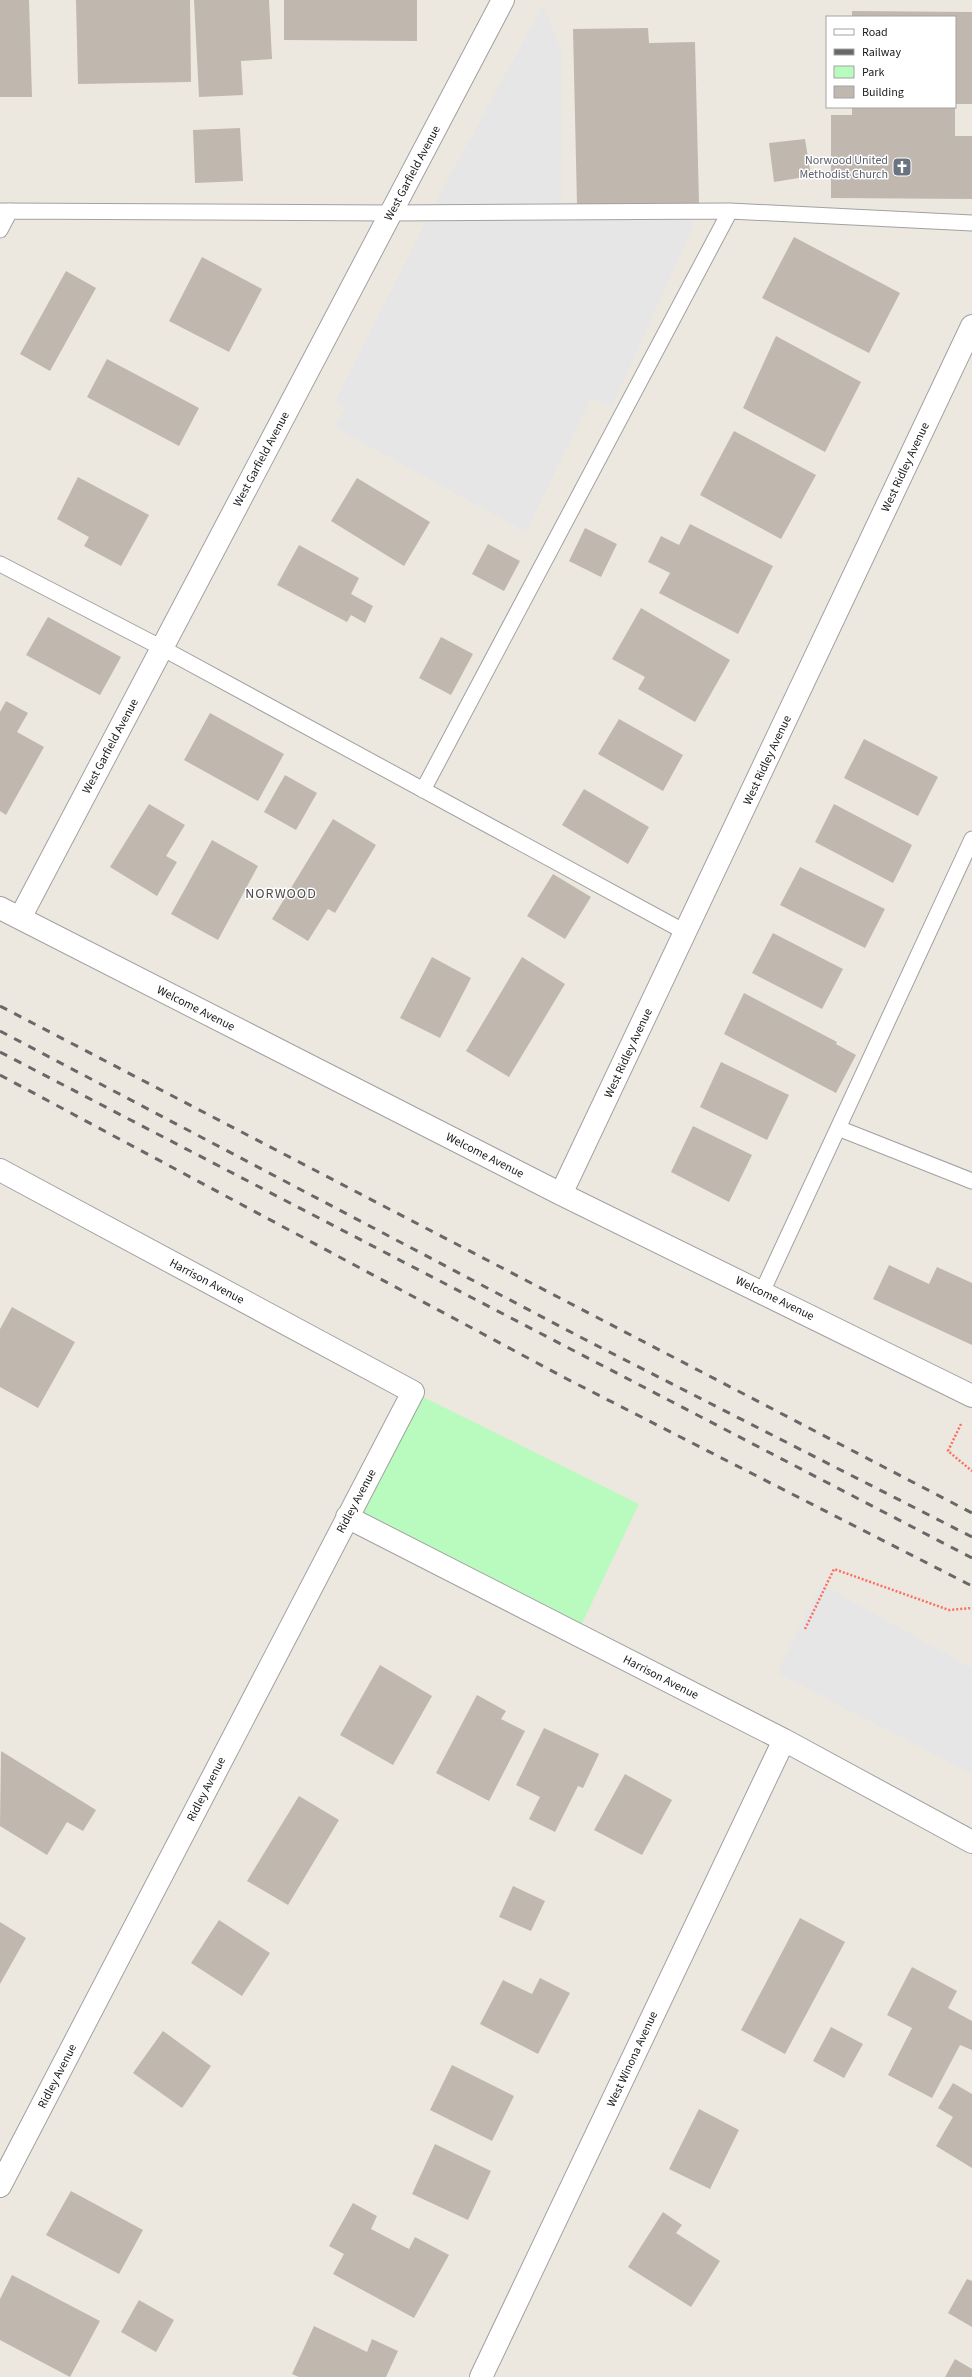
<svg xmlns="http://www.w3.org/2000/svg" width="972" height="2377" viewBox="0 0 972 2377" font-family="'Source Sans 3',sans-serif">
	<rect width="100%" height="100%" fill="#ede8df"/>
	<path fill="#b9fabe" d="M 413,1392 L 639,1504 L 577,1634 L 347,1517 Z"/>
	<path fill="#e6e6e6" d="M 543,5 L 561,48 L 561,202 L 693,203 L 692,229 L 612,406 L 591,399 L 526,532 L 334,427 L 345,409 L 335,401 L 441,192 Z
		M 821,1584 L 972,1668 L 972,1774 L 777,1673 Z"/>
	<path fill="#c0b7af" d="M 0,0 L 29,0 L 32,97 L 0,97 Z
		M 76,0 L 190,0 L 191,82 L 78,84 Z
		M 194,0 L 269,0 L 272,59 L 241,61 L 243,95 L 199,97 Z
		M 284,0 L 417,0 L 417,41 L 284,40 Z
		M 852,11 L 972,12 L 972,104 L 955,104 L 955,17 L 852,17 Z
		M 648,28 L 649,43 L 695,42 L 699,203 L 577,205 L 573,29 Z
		M 852,107 L 955,107 L 955,136 L 972,136 L 972,199 L 831,198 L 831,115 L 852,115 Z
		M 240,128 L 243,181 L 195,183 L 193,130 Z
		M 805,139 L 811,176 L 774,182 L 769,143 Z
		M 794,237 L 900,293 L 869,353 L 762,298 Z
		M 202,257 L 262,289 L 229,352 L 169,321 Z
		M 66,271 L 96,288 L 50,371 L 20,354 Z
		M 776,336 L 861,382 L 825,452 L 743,408 Z
		M 107,359 L 199,408 L 179,446 L 87,397 Z
		M 734,431 L 816,475 L 781,539 L 700,495 Z
		M 78,477 L 149,515 L 121,566 L 84,546 L 89,537 L 57,519 Z
		M 357,478 L 430,522 L 404,566 L 331,521 Z
		M 690,524 L 773,566 L 738,634 L 659,593 L 670,573 L 648,562 L 661,536 L 679,545 Z
		M 585,528 L 617,544 L 601,577 L 569,561 Z
		M 488,544 L 520,561 L 504,591 L 472,574 Z
		M 299,545 L 359,578 L 351,594 L 373,606 L 365,623 L 351,615 L 347,622 L 277,585 Z
		M 641,608 L 730,660 L 695,722 L 638,689 L 645,677 L 612,659 Z
		M 48,617 L 121,657 L 100,695 L 26,655 Z
		M 441,637 L 473,654 L 451,695 L 419,678 Z
		M 6,701 L 28,713 L 17,732 L 44,747 L 6,815 L 0,811 L 0,712 Z
		M 210,713 L 284,754 L 258,801 L 184,760 Z
		M 619,719 L 683,755 L 663,791 L 598,754 Z
		M 864,739 L 938,777 L 918,816 L 844,778 Z
		M 285,775 L 317,793 L 296,830 L 264,812 Z
		M 584,789 L 649,827 L 628,864 L 562,825 Z
		M 149,804 L 185,825 L 166,856 L 177,862 L 157,896 L 110,867 Z
		M 834,804 L 912,845 L 893,883 L 815,842 Z
		M 333,819 L 376,845 L 335,913 L 328,909 L 308,941 L 272,919 Z
		M 212,840 L 258,866 L 218,940 L 171,914 Z
		M 800,867 L 885,909 L 865,948 L 780,905 Z
		M 553,874 L 591,897 L 565,939 L 527,916 Z
		M 773,933 L 843,969 L 822,1009 L 752,973 Z
		M 432,957 L 471,978 L 440,1038 L 400,1018 Z
		M 522,957 L 565,984 L 509,1077 L 466,1051 Z
		M 744,993 L 837,1042 L 836,1044 L 856,1055 L 836,1093 L 724,1034 Z
		M 721,1062 L 789,1095 L 767,1140 L 700,1107 Z
		M 693,1126 L 752,1155 L 729,1202 L 671,1172 Z
		M 889,1265 L 929,1284 L 937,1267 L 972,1283 L 972,1345 L 873,1299 Z
		M 12,1307 L 75,1342 L 38,1408 L 0,1387 L 0,1329 Z
		M 380,1665 L 432,1696 L 393,1765 L 340,1735 Z
		M 477,1695 L 506,1711 L 501,1719 L 525,1731 L 489,1801 L 436,1773 Z
		M 544,1728 L 599,1754 L 583,1788 L 578,1786 L 555,1832 L 529,1819 L 540,1797 L 516,1785 Z
		M 1,1751 L 96,1810 L 83,1831 L 67,1822 L 47,1855 L 0,1826 Z
		M 625,1774 L 672,1800 L 642,1855 L 594,1830 Z
		M 299,1796 L 339,1820 L 288,1905 L 247,1881 Z
		M 513,1886 L 545,1901 L 531,1931 L 499,1917 Z
		M 800,1918 L 845,1942 L 785,2054 L 741,2030 Z
		M 219,1920 L 270,1953 L 242,1996 L 191,1963 Z
		M 0,1922 L 26,1938 L 0,1984 Z
		M 912,1967 L 957,1991 L 948,2008 L 972,2021 L 972,2050 L 960,2045 L 932,2098 L 888,2075 L 912,2028 L 887,2015 Z
		M 540,1978 L 570,1993 L 538,2054 L 480,2024 L 503,1980 L 532,1994 Z
		M 831,2027 L 863,2044 L 844,2078 L 813,2061 Z
		M 163,2031 L 211,2066 L 182,2108 L 133,2073 Z
		M 452,2065 L 514,2096 L 492,2141 L 430,2110 Z
		M 953,2083 L 972,2094 L 972,2168 L 936,2146 L 953,2117 L 938,2108 Z
		M 699,2109 L 739,2130 L 710,2189 L 669,2169 Z
		M 435,2144 L 491,2171 L 468,2220 L 412,2194 Z
		M 71,2191 L 143,2230 L 119,2274 L 46,2235 Z
		M 353,2203 L 377,2216 L 371,2229 L 409,2249 L 415,2237 L 449,2255 L 414,2318 L 333,2274 L 344,2254 L 329,2246 Z
		M 663,2212 L 682,2225 L 676,2233 L 720,2261 L 691,2307 L 628,2267 Z
		M 12,2275 L 100,2321 L 70,2377 L 0,2340 L 0,2299 Z
		M 967,2279 L 972,2281 L 972,2327 L 948,2313 Z
		M 139,2300 L 174,2320 L 156,2352 L 121,2332 Z
		M 314,2326 L 367,2352 L 372,2339 L 398,2351 L 386,2377 L 299,2377 L 292,2374 Z
		M 955,2359 L 972,2369 L 972,2377 L 945,2377 Z"/>
	<g fill="none" stroke-linecap="round" stroke-linejoin="round">
		<defs>
			<path id="lane" d="M 0,211 L 391,213 L 730,211 L 972,223
				M 0,230 L 10,211
				M 0,564 L 162,648 L 685,932
				M 423,790 L 730,211
				M 838,1128 L 972,1181
				M 762,1292 L 972,839"/>
			<path id="street" d="M 0,908 L 561,1194 L 972,1396
				M 20,918 L 503,0
				M 0,1170 L 413,1392 L 0,2186
				M 561,1194 L 972,326
				M 347,1517 L 784,1740 L 972,1842
				M 481,2377 L 784,1740"/>
		</defs>
		<use href="#lane" stroke="#a1a1a1" stroke-width="17"/>
		<use href="#street" stroke="#a1a1a1" stroke-width="24"/>
		<path stroke="#fb6f61" stroke-width="2.5" stroke-dasharray="2 2" stroke-linecap="butt" d="M 961,1424 L 948,1451 L 972,1471
			M 805,1629 L 834,1569 L 949,1610 L 972,1608"/>
		<use href="#lane" stroke="#fff" stroke-width="15"/>
		<use href="#street" stroke="#fff" stroke-width="22"/>
		<path stroke="#686868" stroke-width="3" stroke-dasharray="8 8" stroke-linecap="butt" d="M 0,1006 L 972,1513
			M 0,1031 L 584,1339 L 972,1537
			M 0,1052 L 972,1558
			M 0,1075 L 567,1379 L 972,1586"/>
	</g>
	<defs>
		<symbol id="church-square" viewBox="-11 -11 22 22"><rect x="-9" y="-9" width="18" height="18" rx="4" fill="#6b7280" stroke="#fff"/><path d="M-1.2-6h2.4v3.5h3.3v2.4h-3.3V6h-2.4V-.1h-3.3v-2.4h3.3Z" fill="#fff"/></symbol>
	</defs>
	<g fill-rule="evenodd">
		<use href="#church-square" x="891" y="156" width="22" height="22"/>
	</g>
	<g text-anchor="middle" stroke-width="3" stroke-linejoin="round" paint-order="stroke">
		<g font-size="12" fill="#5b616d" stroke="#fff" text-anchor="end">
			<text x="888" y="164">Norwood United<tspan x="888" dy="14">Methodist Church</tspan></text>
		</g>
		<g font-size="12" fill="#1a1a1a" stroke="#fff">
			<text transform="translate(412 173) rotate(-62)" y="4">West Garfield Avenue</text>
			<text transform="translate(261 459) rotate(-62)" y="4">West Garfield Avenue</text>
			<text transform="translate(905 467) rotate(-65)" y="4">West Ridley Avenue</text>
			<text transform="translate(110 746) rotate(-62)" y="4">West Garfield Avenue</text>
			<text transform="translate(767 760) rotate(-65)" y="4">West Ridley Avenue</text>
			<text transform="translate(196 1008) rotate(27)" y="4">Welcome Avenue</text>
			<text transform="translate(628 1053) rotate(-65)" y="4">West Ridley Avenue</text>
			<text transform="translate(485 1155) rotate(27)" y="4">Welcome Avenue</text>
			<text transform="translate(207 1281) rotate(28)" y="4">Harrison Avenue</text>
			<text transform="translate(775 1298) rotate(26)" y="4">Welcome Avenue</text>
			<text transform="translate(356 1501) rotate(-62)" y="4">Ridley Avenue</text>
			<text transform="translate(661 1677) rotate(27)" y="4">Harrison Avenue</text>
			<text transform="translate(206 1789) rotate(-63)" y="4">Ridley Avenue</text>
			<text transform="translate(632 2059) rotate(-65)" y="4">West Winona Avenue</text>
			<text transform="translate(57 2076) rotate(-63)" y="4">Ridley Avenue</text>
		</g>
		<g font-size="14" letter-spacing="1" fill="#4d4d4d" stroke="#fff">
			<text x="281" y="898">NORWOOD</text>
		</g>
	</g>
	<rect x="826" y="16" width="130" height="92" fill="#ffffff" stroke="#a3a3a3"/>
	<rect x="834" y="29" width="20" height="6" fill="#ffffff" stroke="#a3a3a3"/>
	<text x="862" y="36" font-size="12" fill="#1a1a1a">Road</text>
	<rect x="834" y="49" width="20" height="6" fill="#686868" stroke="#a3a3a3"/>
	<text x="862" y="56" font-size="12" fill="#1a1a1a">Railway</text>
	<rect x="834" y="66" width="20" height="12" fill="#b9fabe" stroke="#a3a3a3"/>
	<text x="862" y="76" font-size="12" fill="#1a1a1a">Park</text>
	<rect x="834" y="86" width="20" height="12" fill="#c0b7af" stroke="#a3a3a3"/>
	<text x="862" y="96" font-size="12" fill="#1a1a1a">Building</text>
</svg>
